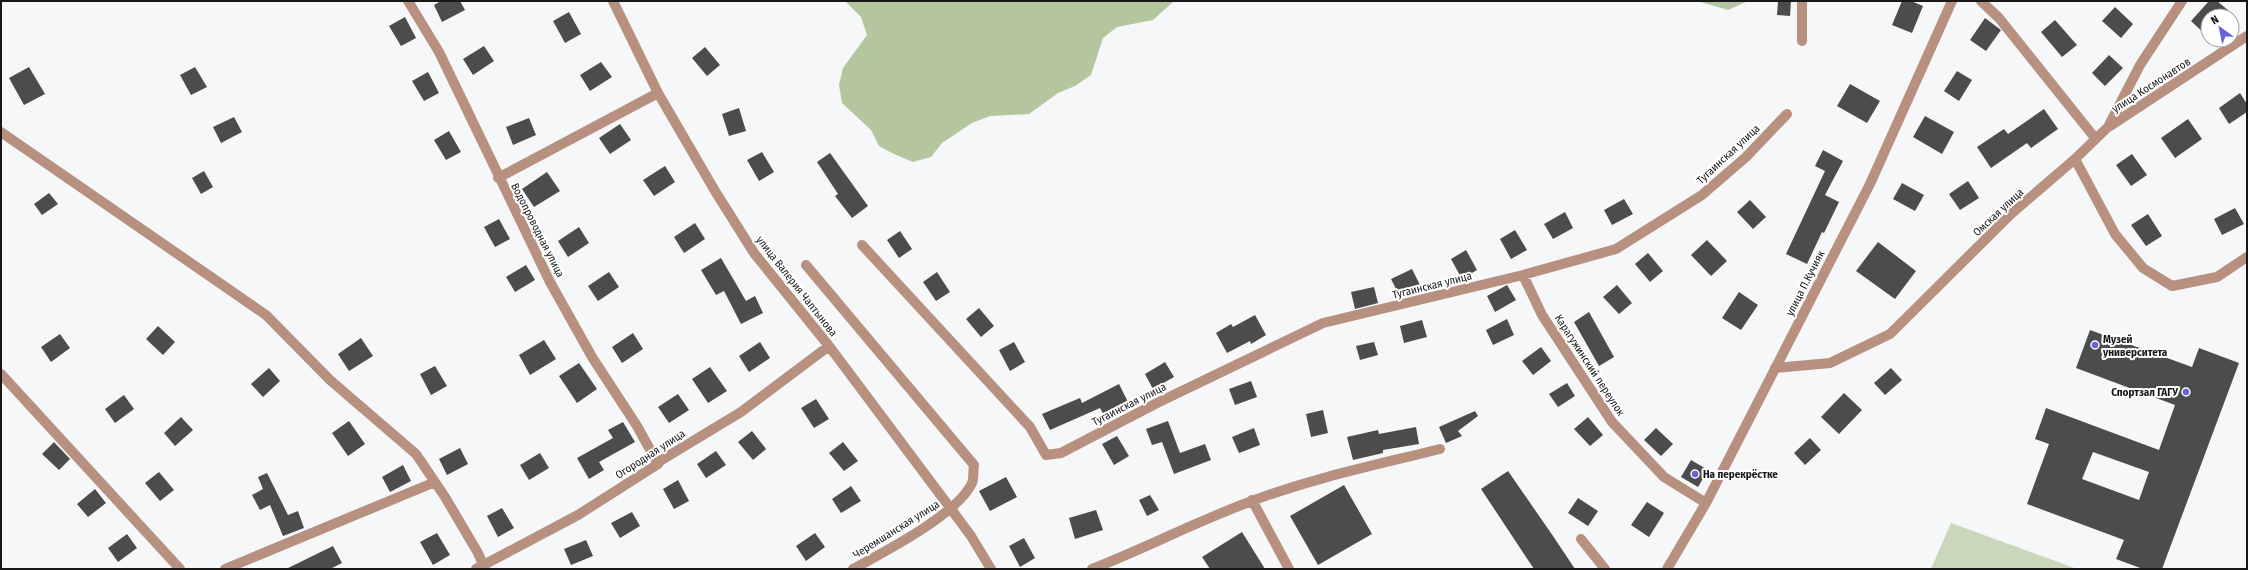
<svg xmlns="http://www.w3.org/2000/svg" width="2248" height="570" viewBox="0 0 2248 570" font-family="'Fira Sans Condensed',sans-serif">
	<rect width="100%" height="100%" fill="#f5f7f8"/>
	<path fill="#cad7ba" d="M 1951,523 L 2077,569 L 1931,569 Z"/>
	<path fill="#b4c69e" d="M 845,1 L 1174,1 L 1153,20 L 1117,27 L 1103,38 L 1091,75 L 1075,86 L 1058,93 L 1029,114 L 990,116 L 972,123 L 942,143 L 931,157 L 913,162 L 894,154 L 879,146 L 871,130 L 842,103 L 839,85 L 843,68 L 867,35 L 861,17 Z
		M 1697,1 L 1748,1 L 1728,10 Z"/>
	<path fill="#4b4c4d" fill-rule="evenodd" d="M 441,1 L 460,1 L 465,10 L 442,22 L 434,5 Z
		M 1778,1 L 1791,1 L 1790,16 L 1777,15 Z
		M 1902,1 L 1911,1 L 1923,6 L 1912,33 L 1892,25 Z
		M 2209,1 L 2217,1 L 2235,16 L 2208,16 L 2208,37 L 2191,21 Z
		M 2115,7 L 2133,24 L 2121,38 L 2102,21 Z
		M 569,12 L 581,34 L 565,43 L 553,21 Z
		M 405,17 L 416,38 L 401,46 L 389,26 Z
		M 1985,18 L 2001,30 L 1986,51 L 1970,40 Z
		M 2055,20 L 2077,45 L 2062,57 L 2041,32 Z
		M 484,46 L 494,61 L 473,75 L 463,59 Z
		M 705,47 L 720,65 L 707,76 L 692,58 Z
		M 2109,55 L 2123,68 L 2105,86 L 2092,73 Z
		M 601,62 L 612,77 L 590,91 L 580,75 Z
		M 29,67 L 45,94 L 24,105 L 9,78 Z
		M 195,67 L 207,87 L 191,95 L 180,75 Z
		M 1957,71 L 1972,80 L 1959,101 L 1944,91 Z
		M 428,72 L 439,93 L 424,101 L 412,81 Z
		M 1850,84 L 1880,101 L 1867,123 L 1837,106 Z
		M 2240,93 L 2247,104 L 2247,112 L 2229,124 L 2219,108 Z
		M 739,108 L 746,131 L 729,136 L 722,114 Z
		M 2044,109 L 2058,129 L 2031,148 L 2027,143 L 1991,168 L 1977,147 L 2004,129 L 2008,134 Z
		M 1925,116 L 1954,132 L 1942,154 L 1913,137 Z
		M 234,117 L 242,132 L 221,143 L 213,127 Z
		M 529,118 L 536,135 L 513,145 L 506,127 Z
		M 2188,119 L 2202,139 L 2175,158 L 2161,138 Z
		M 620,124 L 631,140 L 610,154 L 599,138 Z
		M 449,131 L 461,152 L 446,160 L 434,140 Z
		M 1823,150 L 1843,161 L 1825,195 L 1839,202 L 1824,233 L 1822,232 L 1807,264 L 1786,254 L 1825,171 L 1815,166 Z
		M 762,152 L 774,172 L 759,181 L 747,160 Z
		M 830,153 L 868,206 L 852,218 L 835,196 L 838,194 L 817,162 Z
		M 2132,154 L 2147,175 L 2131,186 L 2116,165 Z
		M 665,166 L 675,182 L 654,196 L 643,180 Z
		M 204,171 L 213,187 L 201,194 L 192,178 Z
		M 547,172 L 560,191 L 534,207 L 522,189 Z
		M 1968,181 L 1979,198 L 1960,210 L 1949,194 Z
		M 1902,183 L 1924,195 L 1915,211 L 1893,199 Z
		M 49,193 L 58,204 L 42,215 L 34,204 Z
		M 1624,199 L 1633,214 L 1612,225 L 1604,210 Z
		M 1750,200 L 1766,217 L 1753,229 L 1737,212 Z
		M 2235,208 L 2244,224 L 2222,235 L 2214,219 Z
		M 1565,212 L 1573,228 L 1553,239 L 1544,224 Z
		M 2148,214 L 2162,236 L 2146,246 L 2131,225 Z
		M 499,219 L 510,239 L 495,247 L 484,227 Z
		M 695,223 L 705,239 L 684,253 L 674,237 Z
		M 579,227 L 589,243 L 568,257 L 558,241 Z
		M 1515,230 L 1527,250 L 1511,259 L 1500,239 Z
		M 900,231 L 912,249 L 899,258 L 887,240 Z
		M 1707,240 L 1727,261 L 1711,276 L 1691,255 Z
		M 1878,242 L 1916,271 L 1895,299 L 1856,271 Z
		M 1466,250 L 1477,270 L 1462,279 L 1451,259 Z
		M 1648,253 L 1663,271 L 1650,282 L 1635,264 Z
		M 721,258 L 746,301 L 755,296 L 763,313 L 741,324 L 724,291 L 716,295 L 701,270 Z
		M 526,265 L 535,280 L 515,292 L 506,277 Z
		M 1412,269 L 1420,285 L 1399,295 L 1391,279 Z
		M 609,272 L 619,287 L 598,301 L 588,286 Z
		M 937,272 L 950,292 L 936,301 L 923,282 Z
		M 1507,285 L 1516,300 L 1495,312 L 1487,296 Z
		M 1617,285 L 1632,303 L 1619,314 L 1603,297 Z
		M 1374,287 L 1378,303 L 1355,309 L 1351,292 Z
		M 1739,292 L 1758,305 L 1741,330 L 1722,318 Z
		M 979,308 L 994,326 L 981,337 L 966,319 Z
		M 1589,312 L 1614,357 L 1599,366 L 1574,322 Z
		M 1255,315 L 1266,335 L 1251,344 L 1250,341 L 1227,353 L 1216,333 L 1231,324 L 1233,327 Z
		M 1507,319 L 1514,335 L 1493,345 L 1486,330 Z
		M 1422,320 L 1427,337 L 1404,343 L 1400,326 Z
		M 158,326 L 175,342 L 163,355 L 146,339 Z
		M 2090,330 L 2192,367 L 2199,348 L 2239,363 L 2162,569 L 2143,569 L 2116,559 L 2124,540 L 2027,504 L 2049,444 L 2035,439 L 2046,408 L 2159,450 L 2175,405 L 2076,368 ZM 2093,452 L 2149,472 L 2139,500 L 2082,479 Z
		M 633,333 L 643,349 L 622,363 L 612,347 Z
		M 60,334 L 70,348 L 51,362 L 41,347 Z
		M 361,338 L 373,356 L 349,371 L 338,354 Z
		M 544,340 L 556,359 L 530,375 L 519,355 Z
		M 760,342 L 770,358 L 749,372 L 739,356 Z
		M 1014,342 L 1025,362 L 1010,371 L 999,350 Z
		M 1374,342 L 1378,355 L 1360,360 L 1356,346 Z
		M 1541,347 L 1551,361 L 1533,375 L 1522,361 Z
		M 1165,362 L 1174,377 L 1153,389 L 1145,374 Z
		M 579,363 L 597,389 L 577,403 L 559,376 Z
		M 435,366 L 447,386 L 431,395 L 420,374 Z
		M 710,367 L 727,391 L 708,403 L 692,379 Z
		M 269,368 L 280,381 L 263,397 L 251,384 Z
		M 1891,368 L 1902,380 L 1885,395 L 1874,383 Z
		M 1251,381 L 1257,397 L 1235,405 L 1229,389 Z
		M 1567,383 L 1575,396 L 1558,407 L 1549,394 Z
		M 1119,384 L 1128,402 L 1104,415 L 1100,408 L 1050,430 L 1042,414 L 1080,398 L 1082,403 Z
		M 1844,393 L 1862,410 L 1839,434 L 1821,417 Z
		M 678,394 L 689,410 L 669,423 L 658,407 Z
		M 124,395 L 134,409 L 115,423 L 105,409 Z
		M 816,399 L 829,419 L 814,428 L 801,408 Z
		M 1323,410 L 1328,433 L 1311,437 L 1306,414 Z
		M 1475,411 L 1478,416 L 1458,431 L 1462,436 L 1446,443 L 1439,427 Z
		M 181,417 L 193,430 L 175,446 L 164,433 Z
		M 1588,417 L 1603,435 L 1590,446 L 1574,429 Z
		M 349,421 L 365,444 L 348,456 L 332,433 Z
		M 1168,421 L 1180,453 L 1205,444 L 1211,460 L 1174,474 L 1162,442 L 1152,445 L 1146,429 Z
		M 623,422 L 635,442 L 599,462 L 604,470 L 589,479 L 577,458 L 613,438 L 608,430 Z
		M 1416,427 L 1419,444 L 1383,450 L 1383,453 L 1353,460 L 1347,437 L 1378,430 L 1379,434 Z
		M 1254,428 L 1260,445 L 1239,453 L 1232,437 Z
		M 1656,428 L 1673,444 L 1661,456 L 1644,440 Z
		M 752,431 L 766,449 L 753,460 L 738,442 Z
		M 1117,436 L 1129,456 L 1114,465 L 1102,444 Z
		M 1810,438 L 1821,450 L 1805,465 L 1794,453 Z
		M 54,442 L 70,459 L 59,470 L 42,454 Z
		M 843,442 L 858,461 L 844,471 L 829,453 Z
		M 460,448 L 468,464 L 447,475 L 439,459 Z
		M 716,451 L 726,465 L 706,478 L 697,464 Z
		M 540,453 L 549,468 L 529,480 L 520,465 Z
		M 1691,460 L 1708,470 L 1698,487 L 1681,477 Z
		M 403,465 L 411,481 L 390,492 L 382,477 Z
		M 1508,471 L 1553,536 L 1575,569 L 1534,569 L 1481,489 Z
		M 159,472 L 174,490 L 160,501 L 145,483 Z
		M 267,473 L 288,515 L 298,511 L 304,528 L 283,536 L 270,505 L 260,510 L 252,495 L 263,489 L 258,477 Z
		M 1006,477 L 1017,497 L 990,511 L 979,491 Z
		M 678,480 L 689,501 L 674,509 L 663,489 Z
		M 1344,485 L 1372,534 L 1318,565 L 1290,516 Z
		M 851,486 L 861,501 L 841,513 L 832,499 Z
		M 95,489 L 106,503 L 88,517 L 77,504 Z
		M 1150,495 L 1159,510 L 1147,516 L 1139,500 Z
		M 1578,498 L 1598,511 L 1588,526 L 1568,513 Z
		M 1647,502 L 1664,513 L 1649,537 L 1631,525 Z
		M 502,508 L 514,528 L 498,537 L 487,516 Z
		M 1096,510 L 1103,530 L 1075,539 L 1069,518 Z
		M 632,512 L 640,526 L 620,538 L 611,523 Z
		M 1242,532 L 1265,569 L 1210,569 L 1202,557 Z
		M 437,533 L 450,555 L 433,565 L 420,542 Z
		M 815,533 L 825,547 L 806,561 L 796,546 Z
		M 127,534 L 137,548 L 118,562 L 108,548 Z
		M 1024,538 L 1035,558 L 1020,567 L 1009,546 Z
		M 586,540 L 593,556 L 571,565 L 564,549 Z
		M 333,546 L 342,563 L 330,569 L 286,569 Z"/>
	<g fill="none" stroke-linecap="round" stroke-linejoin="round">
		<path stroke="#b79080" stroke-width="10" d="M 408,1 L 439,52 L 550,282 L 592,357 L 637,426 L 658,464
			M 613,1 L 658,93 L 715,191 L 754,253 L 829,346 L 951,509 L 971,536 L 991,569
			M 1802,1 L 1802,41
			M 1981,1 L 1999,18 L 2095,138
			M 2110,126 L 2247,36
			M 1,132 L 266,315 L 330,380 L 416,454 L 445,497 L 478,553 L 485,569
			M 2075,159 L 2115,234 L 2143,268 L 2172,286 L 2217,277 L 2247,257
			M 498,178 L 658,93
			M 862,245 L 1030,427 L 1046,455 L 1061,453 L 1157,403 L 1323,323 L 1523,275 L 1616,249 L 1702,195 L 1746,157 L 1787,114
			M 806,265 L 974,465 C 973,470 974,478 972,483 C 958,514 884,552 853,569
			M 1523,275 L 1542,315 L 1612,422 L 1664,477 L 1706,503
			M 1775,368 L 1830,363 L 1890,334 L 2011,214 L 2075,159 L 2108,127 L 2140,65 L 2182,1
			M 1,374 L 180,569
			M 1252,500 L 1289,569
			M 1581,539 L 1605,569
			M 225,569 L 435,482
			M 476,569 L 578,515 L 658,464 L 660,461 L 741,412 L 829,346
			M 1092,569 C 1146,548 1197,521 1252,501 C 1313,478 1376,465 1440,449
			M 1667,569 L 1706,503 L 1870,184 L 1952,1"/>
	</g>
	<g fill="#6761da" stroke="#fff" stroke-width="1.5">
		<circle cx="2095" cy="345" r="4"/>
		<circle cx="2186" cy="392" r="4"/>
		<circle cx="1695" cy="474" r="4"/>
	</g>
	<g text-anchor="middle" stroke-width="4" stroke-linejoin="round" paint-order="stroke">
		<g font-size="11" fill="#181819" stroke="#fff">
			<text transform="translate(2151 85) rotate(-33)" y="4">улица Космонавтов</text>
			<text transform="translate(1728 154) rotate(-43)" y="4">Тугаинская улица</text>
			<text transform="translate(1998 212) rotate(-43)" y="4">Омская улица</text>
			<text transform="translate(538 230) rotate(63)" y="4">Водопроводная улица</text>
			<text transform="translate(1805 283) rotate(-63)" y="4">улица П.Кучияк</text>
			<text transform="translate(1432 285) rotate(-14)" y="4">Тугаинская улица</text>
			<text transform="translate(797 286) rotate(52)" y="4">улица Валерия Чаптынова</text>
			<text transform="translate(1590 365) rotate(57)" y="4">Карагужинский переулок</text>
			<text transform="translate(1129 404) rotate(-27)" y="4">Тугаинская улица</text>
			<text transform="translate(650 454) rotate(-33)" y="4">Огородная улица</text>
			<text transform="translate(896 529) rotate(-32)" y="4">Черемшанская улица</text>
		</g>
		<g font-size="11" font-weight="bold" fill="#181819" stroke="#fff" text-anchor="start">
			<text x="2103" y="343">Музей<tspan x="2103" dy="13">университета</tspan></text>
			<text x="2178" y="396" text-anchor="end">Спортзал ГАГУ</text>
			<text x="1703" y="478">На перекрёстке</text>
		</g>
	</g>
	<rect width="2248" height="570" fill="none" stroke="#181819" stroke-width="4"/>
	<g transform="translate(2220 28) rotate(327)"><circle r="19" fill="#ffffff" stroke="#a3a3a3"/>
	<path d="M0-3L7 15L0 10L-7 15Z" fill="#6761da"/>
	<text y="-6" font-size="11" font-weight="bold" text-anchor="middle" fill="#181819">N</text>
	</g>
</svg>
